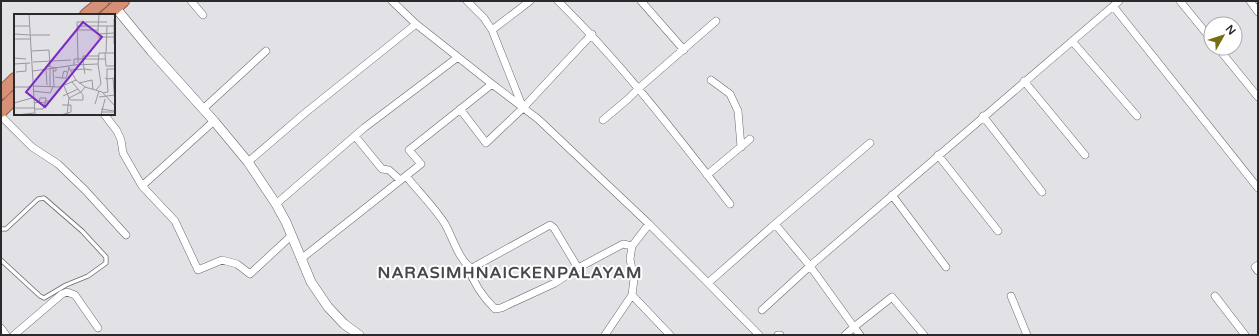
<svg xmlns="http://www.w3.org/2000/svg" width="1259" height="336" viewBox="0 0 1259 336" font-family="'Varela Round',sans-serif">
	<rect width="100%" height="100%" fill="#e1e1e6"/>
	<g fill="none" stroke-linecap="round" stroke-linejoin="round">
		<defs>
			<path id="service" d="M 1,229 L 6,229 L 38,199 L 44,198 L 82,231 L 106,257 L 106,263 L 88,276 L 66,285 L 44,298 L 40,296 L 1,260"/>
			<path id="minor" d="M 191,1 L 203,15
				M 392,1 L 416,24 L 492,84 L 538,119 L 649,224 L 632,246 L 630,259 L 634,279 L 632,295 L 605,335
				M 558,1 C 622,64 675,133 730,204
				M 641,1 L 684,50
				M 1180,1 L 1211,39
				M 1250,1 L 1258,12
				M 1113,6 L 1258,188
				M 492,30 L 530,1
				M 1072,41 L 1137,116
				M 1218,48 L 1258,97
				M 711,80 L 730,94 L 738,111 L 741,147
				M 1024,81 L 1085,155
				M 523,108 L 592,34
				M 203,109 L 266,51
				M 460,109 L 486,143 L 523,108 L 492,30 L 484,18 L 467,1
				M 104,114 L 117,131 L 121,140 L 123,153 L 142,186 L 175,221 L 198,270 L 222,260 L 237,264 L 250,274 L 291,236
				M 1,116 L 32,147 L 58,164 L 85,190 L 126,235
				M 983,116 L 1042,192
				M 603,120 L 628,99 L 639,88 L 716,21
				M 355,136 L 382,169 L 389,170 L 400,180
				M 938,155 L 998,231
				M 248,162 L 305,113 L 416,24
				M 707,175 L 750,139
				M 406,176 C 418,191 435,208 445,224 C 452,236 460,263 472,268 L 550,225 L 554,228 L 578,268
				M 142,186 L 214,121
				M 892,195 L 946,267
				M 276,204 L 364,128 L 458,57
				M 649,224 L 708,283 L 775,224 L 810,266 L 762,310
				M 775,224 L 870,143
				M 301,259 L 421,164 L 409,150 L 492,84
				M 1258,265 L 1255,267 L 1258,271
				M 468,267 C 473,282 483,297 495,309 L 501,308 L 555,283 L 578,268 L 623,244 L 632,246
				M 708,283 L 759,335
				M 632,295 L 670,335
				M 1011,296 L 1027,335
				M 1215,296 L 1245,335
				M 1,328 L 6,335
				M 14,335 L 62,294 L 67,292 L 75,295 L 98,328
				M 778,335 L 780,335
				M 845,335 L 854,327 L 810,266 L 1119,1
				M 860,335 L 854,327 L 892,297 L 924,335"/>
			<path id="tertiary" d="M 115,7 L 152,52 L 214,121 L 248,162 L 276,204 L 286,222 L 311,282 L 328,307 L 344,324 L 359,335"/>
			<path id="trunk" d="M 86,15 L 103,1
				M 107,15 L 123,1
				M 1,93 L 15,79
				M 1,111 L 15,97"/>
		</defs>
		<use href="#service" stroke="#6a696e" stroke-width="5"/>
		<use href="#minor" stroke="#6a696e" stroke-width="8"/>
		<use href="#tertiary" stroke="#6a696e" stroke-width="10"/>
		<use href="#trunk" stroke="#945a47" stroke-width="14"/>
		<use href="#service" stroke="#fff" stroke-width="3.5"/>
		<use href="#minor" stroke="#fff" stroke-width="7"/>
		<use href="#tertiary" stroke="#fff" stroke-width="9"/>
		<use href="#trunk" stroke="#d79078" stroke-width="12"/>
	</g>
	<g text-anchor="middle" stroke-width="4" stroke-linejoin="round" paint-order="stroke">
		<g font-size="16" font-weight="bold" letter-spacing="1" fill="#48484c" stroke="#fff">
			<text x="510" y="278">NARASIMHNAICKENPALAYAM</text>
		</g>
	</g>
	<g transform="translate(14 14)">
		<rect width="101" height="101" fill="#e1e1e6"/>
		<path fill="none" stroke="#98989c" stroke-width="1" d="M 15,0 L 21,101M 100,5 L 100,30M 1,12 L 15,12M 63,12 L 101,12M 63,16 L 84,16 L 85,0M 84,16 L 84,20 L 100,19M 0,20 L 16,21M 17,21 L 36,21M 84,23 L 100,23M 0,25 L 16,25M 17,37 L 35,36 L 36,52M 91,39 L 92,52 L 101,52M 92,39 L 93,12M 0,44 L 12,45M 69,45 L 91,45M 69,45 L 69,42 L 85,42M 19,48 L 57,46M 0,50 L 16,49M 84,50 L 85,39 L 101,39M 60,51 L 84,50 L 87,70 L 82,76M 33,52 L 42,54 L 42,57 L 39,57M 54,52 L 60,51 L 60,45 L 64,45 L 64,49M 39,54 L 40,73M 32,56 L 33,71M 57,56 L 70,55 L 69,45 L 64,45 L 63,8 L 93,8M 19,57 L 54,52 L 62,66M 2,58 L 12,57 L 12,50M 71,60 L 70,55 L 78,56M 41,63 L 48,64 L 50,57 L 53,58M 48,64 L 52,64 L 55,54M 91,64 L 93,65 L 93,55 L 101,55M 99,64 L 101,89M 65,69 L 78,66 L 79,75M 19,72 L 46,73 L 62,66 L 71,73 L 88,78 L 101,92M 36,72 L 36,55M 50,72 L 55,84 L 53,101M 0,73 L 17,73M 19,77 L 36,79 L 39,73M 89,79 L 94,78 L 93,65 L 101,64M 49,82 L 64,75M 85,83 L 101,81M 55,84 L 57,86 L 69,86 L 69,81 L 58,68M 55,84 L 67,78 L 71,73M 0,89 L 18,84M 20,89 L 25,88 L 26,84 L 32,84 L 31,89 L 25,88M 81,90 L 85,77M 0,94 L 20,94M 21,95 L 29,95 L 32,87 L 35,87M 87,95 L 100,97M 87,98 L 100,98M 3,101 L 20,99M 47,101 L 57,98 L 57,91 L 48,91M 87,101 L 91,85"/>
		<path fill="#7b2cbf" fill-opacity="0.15" stroke="#7b2cbf" stroke-width="2" d="M 69,8 L 88,23 L 31,93 L 12,78 Z"/>
		<rect width="101" height="101" fill="none" stroke="#2a2a2c" stroke-width="2"/>
	</g>
	<rect width="1259" height="336" fill="none" stroke="#2a2a2c" stroke-width="4"/>
	<g transform="translate(1223 36) rotate(51)"><circle r="19" fill="#ffffff" stroke="#aaaaab"/>
	<path d="M0-3L7 15L0 10L-7 15Z" fill="#717114"/>
	<text y="-6" font-size="11" font-weight="bold" text-anchor="middle" fill="#2a2a2c">N</text>
	</g>
</svg>
